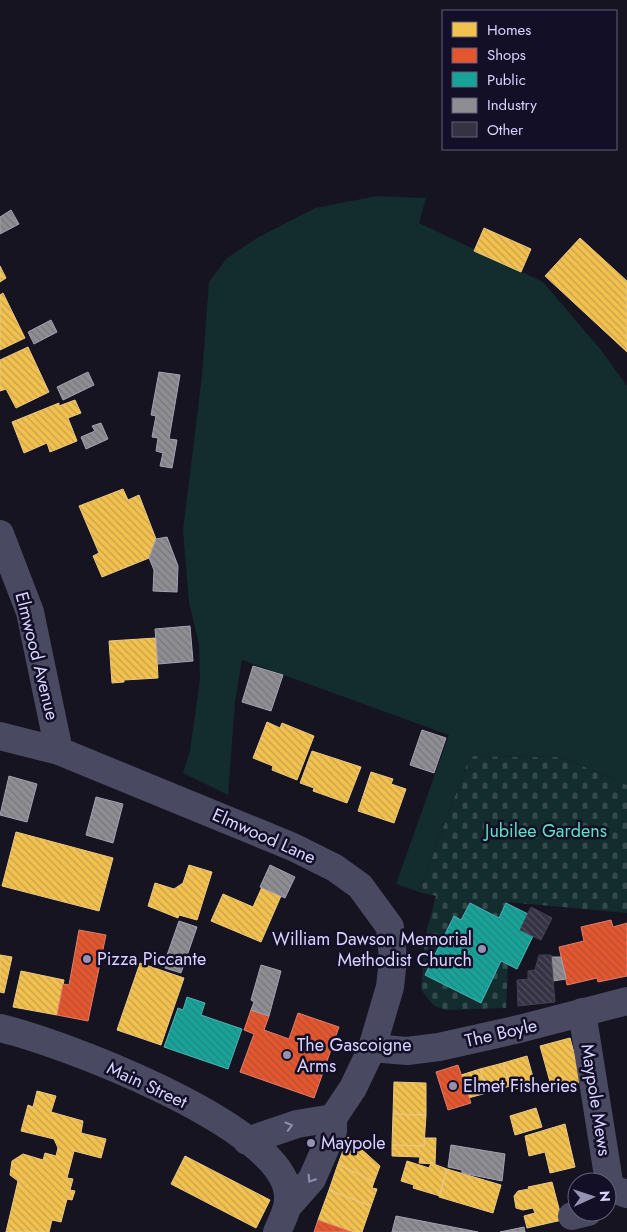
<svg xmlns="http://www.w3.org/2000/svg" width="627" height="1232" viewBox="0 0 627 1232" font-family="Jost,sans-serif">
	<defs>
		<pattern id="cemetery-stones" width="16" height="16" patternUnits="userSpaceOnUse" patternTransform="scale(1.25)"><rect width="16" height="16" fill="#132c2d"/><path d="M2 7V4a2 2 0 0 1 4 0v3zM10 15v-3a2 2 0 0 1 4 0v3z" fill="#354a4c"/></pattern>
		<pattern id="homes-back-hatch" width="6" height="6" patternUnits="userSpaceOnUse" patternTransform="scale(1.25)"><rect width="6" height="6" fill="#f2c14e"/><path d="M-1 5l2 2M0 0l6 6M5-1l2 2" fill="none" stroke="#c6a14e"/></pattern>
		<pattern id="shops-back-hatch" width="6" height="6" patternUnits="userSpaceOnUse" patternTransform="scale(1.25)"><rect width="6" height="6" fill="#e4572e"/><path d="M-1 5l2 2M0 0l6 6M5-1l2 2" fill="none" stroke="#b35037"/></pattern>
		<pattern id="public-back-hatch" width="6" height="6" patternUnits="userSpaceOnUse" patternTransform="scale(1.25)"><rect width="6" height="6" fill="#17a398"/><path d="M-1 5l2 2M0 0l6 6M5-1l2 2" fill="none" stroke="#248581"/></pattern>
		<pattern id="industry-back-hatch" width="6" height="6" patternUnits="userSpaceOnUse" patternTransform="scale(1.25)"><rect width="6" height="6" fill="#8d8d92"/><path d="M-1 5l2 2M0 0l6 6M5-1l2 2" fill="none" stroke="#76767d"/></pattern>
		<pattern id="building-back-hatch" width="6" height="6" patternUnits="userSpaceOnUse" patternTransform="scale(1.25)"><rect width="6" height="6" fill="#343243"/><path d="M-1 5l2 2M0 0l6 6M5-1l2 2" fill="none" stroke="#514f5f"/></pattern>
	</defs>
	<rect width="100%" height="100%" fill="#161421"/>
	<path fill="url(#cemetery-stones)" d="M 470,756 L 562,757 L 627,785 L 627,913 L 508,902 L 499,918 L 470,903 L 461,920 L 454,916 L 425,975 L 481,1002 L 501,961 L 508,965 L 506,1008 L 446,1010 L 434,1006 L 421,990 L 425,937 L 436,896 L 419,892 Z"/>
	<path fill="#132c2d" d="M 377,196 L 426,198 L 419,223 L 543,282 L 601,350 L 627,386 L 627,785 L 562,757 L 470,756 L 419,892 L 396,884 L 449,735 L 242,660 L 235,702 L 228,795 L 183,773 L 190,751 L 200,679 L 199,644 L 189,602 L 183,530 L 202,376 L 209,282 L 227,258 L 257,238 L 315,208 Z"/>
	<path fill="url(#homes-back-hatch)" stroke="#eac783" d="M 484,228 L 531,249 L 521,272 L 474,251 Z
		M 580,238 L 627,281 L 627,352 L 545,276 Z
		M 0,266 L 6,278 L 0,282 Z
		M 3,293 L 25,338 L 0,350 L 0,295 Z
		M 28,347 L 49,392 L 16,408 L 6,389 L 0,391 L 0,360 Z
		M 75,400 L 81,413 L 68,418 L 77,441 L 50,452 L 47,443 L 24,453 L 12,422 L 59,403 L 59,406 Z
		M 123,489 L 128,500 L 139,495 L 156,539 L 149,558 L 102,577 L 93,556 L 99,553 L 79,506 Z
		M 156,638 L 158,678 L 124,680 L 124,682 L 112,683 L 109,641 Z
		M 267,722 L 280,728 L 282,723 L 314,736 L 297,780 L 272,770 L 273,766 L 253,758 Z
		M 312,751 L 361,767 L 347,803 L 313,791 L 314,788 L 300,783 Z
		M 371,772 L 393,779 L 391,784 L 406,789 L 394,823 L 358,811 Z
		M 16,832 L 113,858 L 99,911 L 2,886 Z
		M 189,865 L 212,872 L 197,920 L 179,915 L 178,918 L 148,906 L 155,883 L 174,889 L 183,883 Z
		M 262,887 L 281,896 L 261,942 L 211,921 L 223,894 L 253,907 Z
		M 0,955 L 12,957 L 4,993 L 0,992 Z
		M 140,963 L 184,978 L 161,1045 L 117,1030 Z
		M 21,971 L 64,980 L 57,1015 L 13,1007 Z
		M 570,1038 L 582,1082 L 552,1089 L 540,1046 Z
		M 527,1056 L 535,1084 L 516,1089 L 514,1085 L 510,1086 L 503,1063 Z
		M 503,1063 L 510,1086 L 487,1093 L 480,1069 Z
		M 480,1069 L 487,1093 L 468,1098 L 461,1075 Z
		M 394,1082 L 426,1083 L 426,1115 L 393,1114 Z
		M 37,1091 L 56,1096 L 51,1112 L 83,1121 L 81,1133 L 106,1139 L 101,1158 L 74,1151 L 67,1178 L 73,1179 L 70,1190 L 75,1191 L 72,1200 L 67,1199 L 61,1222 L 52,1220 L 49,1232 L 6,1232 L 18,1181 L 10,1175 L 12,1161 L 23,1154 L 43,1160 L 45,1153 L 56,1156 L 58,1148 L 54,1139 L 21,1131 L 28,1105 L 33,1107 Z
		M 536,1108 L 542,1127 L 515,1135 L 510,1116 Z
		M 393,1114 L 426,1115 L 424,1146 L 392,1145 Z
		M 565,1124 L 575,1167 L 550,1173 L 545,1152 L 529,1156 L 525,1136 Z
		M 348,1137 L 380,1166 L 374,1182 L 338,1164 Z
		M 425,1138 L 436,1138 L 435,1164 L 419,1163 L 420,1157 L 392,1156 L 392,1145 L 424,1146 Z
		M 185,1156 L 270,1200 L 256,1228 L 171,1184 Z
		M 407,1161 L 429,1168 L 431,1163 L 447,1169 L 440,1196 L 413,1188 L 414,1185 L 401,1181 Z
		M 338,1164 L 374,1182 L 372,1188 L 377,1189 L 371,1206 L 329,1190 Z
		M 447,1169 L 501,1185 L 493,1213 L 439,1197 Z
		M 552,1182 L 562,1220 L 527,1228 L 524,1216 L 535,1213 L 533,1208 L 523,1210 L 516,1208 L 514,1196 L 518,1191 L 529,1189 L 528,1187 Z
		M 329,1190 L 371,1206 L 362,1232 L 352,1232 L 318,1220 Z"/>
	<path fill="url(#shops-back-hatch)" stroke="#e17c6d" d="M 611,920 L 613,927 L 627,923 L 627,976 L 598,982 L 597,978 L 567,985 L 559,947 L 584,941 L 581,927 Z
		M 79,930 L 106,935 L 88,1021 L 57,1015 L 63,984 L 69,985 Z
		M 251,1010 L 269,1016 L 264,1030 L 289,1039 L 298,1013 L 339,1027 L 314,1098 L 240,1072 L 254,1034 L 244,1030 Z
		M 458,1065 L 471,1103 L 448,1110 L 436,1072 Z
		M 318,1220 L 352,1232 L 314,1232 Z"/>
	<path fill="url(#public-back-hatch)" stroke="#51b2b7" d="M 470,903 L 499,918 L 506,903 L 528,914 L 520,930 L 533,936 L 517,969 L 501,961 L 481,1003 L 425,975 L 454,916 L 461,920 Z
		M 187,997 L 205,1003 L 201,1015 L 242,1029 L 228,1069 L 164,1047 L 178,1008 L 183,1010 Z"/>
	<path fill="url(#industry-back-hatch)" stroke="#a4a2b3" d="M 11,210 L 19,224 L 0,234 L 0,217 Z
		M 51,320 L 57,332 L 34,344 L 28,332 Z
		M 88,372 L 94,385 L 63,400 L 57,387 Z
		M 159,372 L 180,375 L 169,439 L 177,440 L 172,468 L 160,466 L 163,453 L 156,451 L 158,438 L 152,437 L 156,416 L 151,415 Z
		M 101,423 L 108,439 L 86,449 L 81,437 L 95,431 L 92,426 Z
		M 167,537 L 178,566 L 177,592 L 153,591 L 154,570 L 149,558 L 156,539 Z
		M 190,626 L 193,661 L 158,664 L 155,629 Z
		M 253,666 L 283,675 L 271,711 L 242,702 Z
		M 422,730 L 446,738 L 434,773 L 410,765 Z
		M 9,776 L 37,784 L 27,822 L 0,815 Z
		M 96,797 L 123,804 L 113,843 L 86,835 Z
		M 270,865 L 295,877 L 285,898 L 260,887 Z
		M 179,921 L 197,927 L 181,973 L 165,968 L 167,962 L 165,961 Z
		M 551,957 L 561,957 L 566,979 L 553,981 Z
		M 261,965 L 281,971 L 269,1016 L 251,1010 L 254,1002 L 251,1000 Z
		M 451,1145 L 505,1154 L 502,1181 L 462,1173 L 462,1170 L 448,1167 Z
		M 396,1216 L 478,1232 L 392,1232 Z
		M 524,1227 L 525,1232 L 500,1232 Z"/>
	<path fill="url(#building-back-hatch)" stroke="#433f54" d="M 531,907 L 552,918 L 541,940 L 520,930 Z
		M 539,955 L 551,955 L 555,1002 L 518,1006 L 517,980 L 528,979 L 528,971 L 535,970 Z"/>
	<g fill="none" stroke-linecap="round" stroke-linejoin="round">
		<path stroke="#4a4962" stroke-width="28" d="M 0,534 L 30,612 L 59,751
			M 0,736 L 59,751 L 293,847 L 335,868 L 360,886 L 390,927 L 393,959 L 390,987 L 372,1048 L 353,1088 L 333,1118 L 333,1131 L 312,1179 L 289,1205
			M 582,1012 L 610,1188 L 627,1194
			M 0,1028 C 64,1043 266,1121 286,1185 C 292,1203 284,1216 277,1232
			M 372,1048 L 407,1051 L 439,1047 L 519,1029 L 627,1001
			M 247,1141 L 297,1124 L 333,1118
			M 572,1216 L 588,1212"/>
	</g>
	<defs><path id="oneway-chevron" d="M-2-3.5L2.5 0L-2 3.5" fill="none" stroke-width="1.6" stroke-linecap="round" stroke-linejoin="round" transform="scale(1.25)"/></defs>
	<g stroke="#928eb0">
		<use href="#oneway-chevron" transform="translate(289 1126) rotate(-16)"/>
		<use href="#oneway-chevron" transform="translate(311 1179) rotate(122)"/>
	</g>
	<g fill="#9591b1" stroke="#130f26" stroke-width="2">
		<circle cx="482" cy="949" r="5"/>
		<circle cx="87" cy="959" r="5"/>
		<circle cx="287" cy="1055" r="5"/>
		<circle cx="453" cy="1086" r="5"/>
		<circle cx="311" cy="1143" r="5"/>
	</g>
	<g text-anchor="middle" stroke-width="5" stroke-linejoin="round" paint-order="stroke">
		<g font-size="18" fill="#d9d4ff" stroke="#130f26">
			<text transform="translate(37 656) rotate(76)" y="6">Elmwood Avenue</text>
			<text transform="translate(264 836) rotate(24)" y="6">Elmwood Lane</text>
			<text transform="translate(501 1033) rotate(-13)" y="6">The Boyle</text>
			<text transform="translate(147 1085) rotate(25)" y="6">Main Street</text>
			<text transform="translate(596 1100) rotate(81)" y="6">Maypole Mews</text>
		</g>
		<g font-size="18" fill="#5fe0c0" stroke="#130f26">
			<text x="546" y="837">Jubilee Gardens</text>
		</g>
		<g font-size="18" fill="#d9d4ff" stroke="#130f26" text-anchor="start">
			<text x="472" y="945" text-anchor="end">William Dawson Memorial<tspan x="472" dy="21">Methodist Church</tspan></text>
			<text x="97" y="965">Pizza Piccante</text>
			<text x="297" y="1051">The Gascoigne<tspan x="297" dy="21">Arms</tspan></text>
			<text x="463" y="1092">Elmet Fisheries</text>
			<text x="321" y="1149">Maypole</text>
		</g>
	</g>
	<rect x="442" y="10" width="175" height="140" fill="#130f26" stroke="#625e7d"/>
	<rect x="452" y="22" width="25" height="15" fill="#f2c14e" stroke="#625e7d"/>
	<text x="487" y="35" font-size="15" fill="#d9d4ff">Homes</text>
	<rect x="452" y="48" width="25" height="15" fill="#e4572e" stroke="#625e7d"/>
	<text x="487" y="60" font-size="15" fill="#d9d4ff">Shops</text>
	<rect x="452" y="72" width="25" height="15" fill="#17a398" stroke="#625e7d"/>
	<text x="487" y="85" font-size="15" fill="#d9d4ff">Public</text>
	<rect x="452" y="98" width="25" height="15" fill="#8d8d92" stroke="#625e7d"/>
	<text x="487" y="110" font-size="15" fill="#d9d4ff">Industry</text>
	<rect x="452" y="122" width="25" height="15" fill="#343243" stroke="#625e7d"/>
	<text x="487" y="135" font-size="15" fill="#d9d4ff">Other</text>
	<g transform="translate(592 1197) rotate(87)"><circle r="24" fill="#130f26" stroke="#625e7d"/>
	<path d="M0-4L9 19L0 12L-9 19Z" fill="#9591b1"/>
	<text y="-8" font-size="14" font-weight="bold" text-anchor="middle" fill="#d9d4ff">N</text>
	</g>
</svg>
